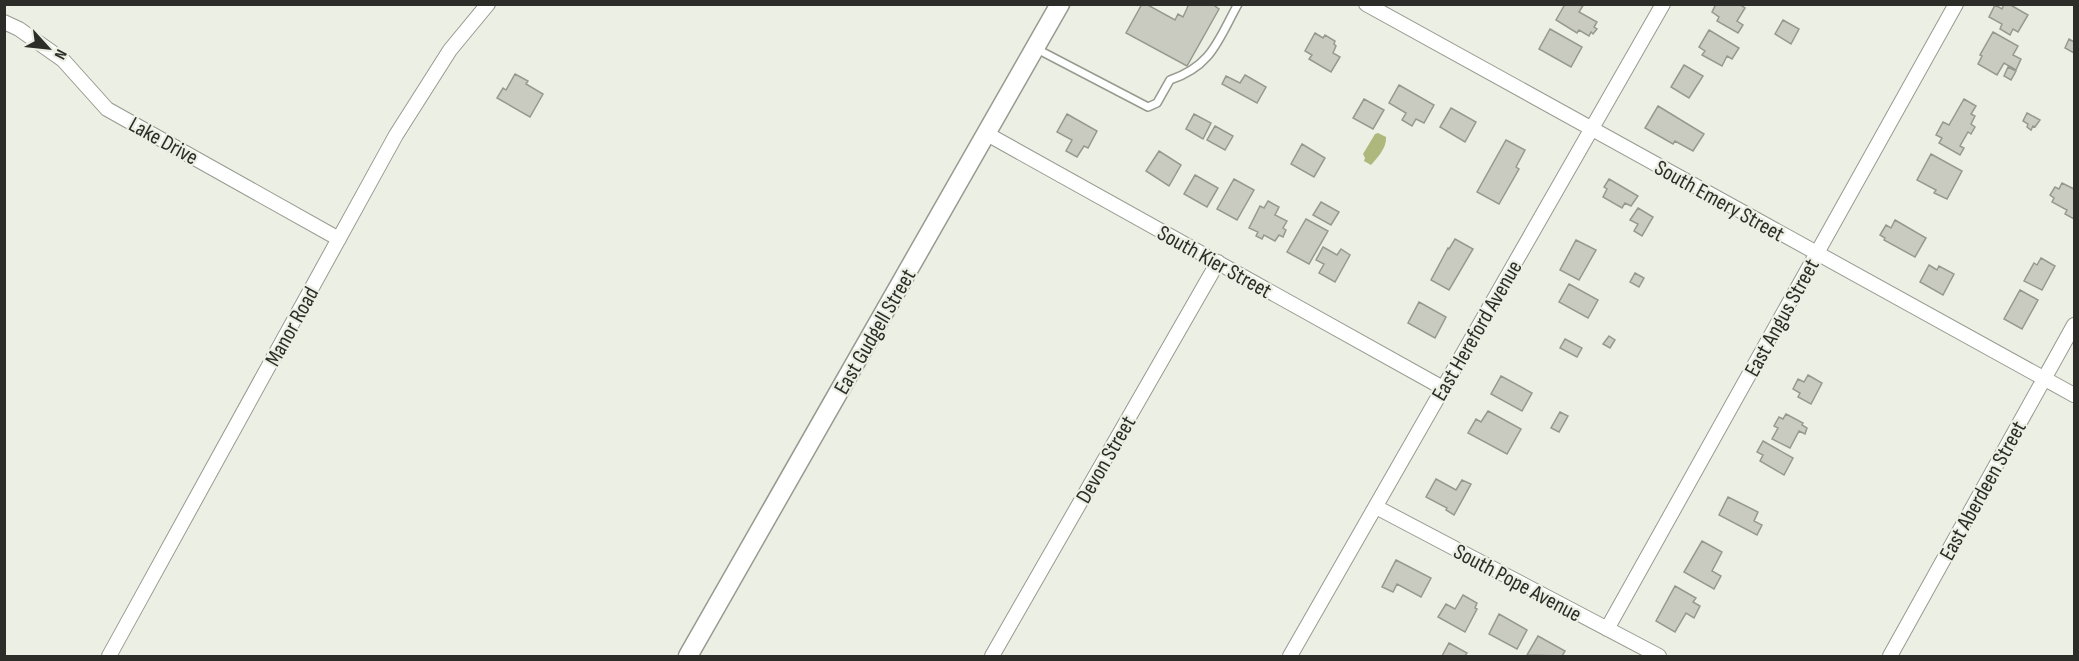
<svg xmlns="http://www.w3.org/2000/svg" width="2079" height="661" viewBox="0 0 2079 661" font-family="'Sofia Sans Condensed',sans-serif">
	<rect width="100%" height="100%" fill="#ecefe3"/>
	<path fill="#aeb87d" d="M 1378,133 L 1386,137 C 1387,148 1377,158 1371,165 L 1364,161 L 1365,158 L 1363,154 L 1375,134 Z"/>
	<path fill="#c9cbc0" stroke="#96998e" stroke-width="1.5" d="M 1142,4 L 1146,4 L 1175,20 L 1178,14 L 1183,17 L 1189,4 L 1212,4 L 1219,9 L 1187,66 L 1126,33 Z
		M 1562,4 L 1584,4 L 1579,12 L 1597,22 L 1594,27 L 1597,29 L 1593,34 L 1591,32 L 1589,36 L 1579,30 L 1577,33 L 1556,20 L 1564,6 Z
		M 1716,4 L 1739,4 L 1745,8 L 1737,21 L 1743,25 L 1738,33 L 1717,21 L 1719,17 L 1712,12 Z
		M 2004,4 L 2009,4 L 2028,15 L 2018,32 L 2013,29 L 2010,35 L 2000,29 L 2002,24 L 1989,17 L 1995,5 L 2002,9 Z
		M 1783,20 L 1799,29 L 1791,44 L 1775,34 Z
		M 1550,29 L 1582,47 L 1571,67 L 1539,49 Z
		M 1709,30 L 1739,48 L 1732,59 L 1727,56 L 1722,66 L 1702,55 L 1705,51 L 1699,47 Z
		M 1993,32 L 2018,46 L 2013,55 L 2021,59 L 2016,70 L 2004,63 L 1997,75 L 1978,64 L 1982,56 L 1980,55 Z
		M 1315,33 L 1323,38 L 1325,35 L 1335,41 L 1334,44 L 1336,46 L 1333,53 L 1340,57 L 1331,72 L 1309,59 L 1312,55 L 1305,51 Z
		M 2069,39 L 2074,42 L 2074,53 L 2065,48 Z
		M 1684,65 L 1703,76 L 1689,98 L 1671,87 Z
		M 2008,67 L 2016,71 L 2011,80 L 2004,76 Z
		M 515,74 L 528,81 L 526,84 L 543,94 L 530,117 L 497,98 L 503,88 L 506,90 Z
		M 1245,75 L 1266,87 L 1257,103 L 1222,84 L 1226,76 L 1240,83 Z
		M 1399,85 L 1434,105 L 1424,123 L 1416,119 L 1412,126 L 1402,120 L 1406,113 L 1389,103 Z
		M 1364,99 L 1384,110 L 1373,129 L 1353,118 Z
		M 1964,99 L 1976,106 L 1971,114 L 1975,116 L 1971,124 L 1975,127 L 1971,134 L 1968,132 L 1960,146 L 1964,148 L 1960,155 L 1939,143 L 1942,138 L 1936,135 L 1943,122 L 1949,125 Z
		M 1658,106 L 1704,134 L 1693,151 L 1675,141 L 1673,144 L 1645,128 Z
		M 1451,108 L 1476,122 L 1465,142 L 1440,127 Z
		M 2027,113 L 2040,120 L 2035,127 L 2033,126 L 2031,130 L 2027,127 L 2028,124 L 2023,121 Z
		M 1067,114 L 1097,131 L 1088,148 L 1084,146 L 1077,157 L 1066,151 L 1072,140 L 1057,132 Z
		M 1194,114 L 1211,123 L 1203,139 L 1186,129 Z
		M 1215,126 L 1233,136 L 1225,150 L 1207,140 Z
		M 1506,140 L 1525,150 L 1516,167 L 1519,169 L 1499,204 L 1477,192 Z
		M 1302,144 L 1325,158 L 1314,177 L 1291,164 Z
		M 1159,151 L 1181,165 L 1169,186 L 1146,171 Z
		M 1931,154 L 1962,171 L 1947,199 L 1934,193 L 1936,190 L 1917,180 Z
		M 1195,175 L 1218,188 L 1207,207 L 1184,194 Z
		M 1234,179 L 1254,190 L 1237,220 L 1217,209 Z
		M 1609,179 L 1638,196 L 1631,206 L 1625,203 L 1622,208 L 1603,197 L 1607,189 L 1604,187 Z
		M 2062,183 L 2074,189 L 2074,219 L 2065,214 L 2067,210 L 2052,202 L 2054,198 L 2050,195 L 2055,187 L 2059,189 Z
		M 1268,201 L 1279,207 L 1275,215 L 1287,221 L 1283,228 L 1286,230 L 1283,237 L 1279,235 L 1275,241 L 1264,235 L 1262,239 L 1256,236 L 1258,232 L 1249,228 L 1260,206 L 1264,208 Z
		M 1321,202 L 1339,212 L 1331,225 L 1313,215 Z
		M 1638,208 L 1653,217 L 1642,236 L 1634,231 L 1638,224 L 1630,220 Z
		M 1306,219 L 1328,231 L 1309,264 L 1287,252 Z
		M 1895,220 L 1926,238 L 1915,257 L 1884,240 L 1885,238 L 1880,235 L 1886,225 L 1891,228 Z
		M 1455,239 L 1473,249 L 1449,290 L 1431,280 L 1448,248 L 1449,249 Z
		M 1576,240 L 1596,250 L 1579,280 L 1560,270 Z
		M 1323,247 L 1337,255 L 1341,249 L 1350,255 L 1335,282 L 1319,273 L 1324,264 L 1316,260 Z
		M 2041,258 L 2055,266 L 2042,290 L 2024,281 L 2034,263 L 2037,265 Z
		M 1929,265 L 1937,270 L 1939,266 L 1954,274 L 1943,295 L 1920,282 Z
		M 1635,273 L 1644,278 L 1639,287 L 1630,282 Z
		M 1569,284 L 1598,300 L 1588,318 L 1559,302 Z
		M 2020,290 L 2038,300 L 2022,329 L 2004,319 Z
		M 1419,302 L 1446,317 L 1435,338 L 1408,323 Z
		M 1609,336 L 1615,340 L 1610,348 L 1603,344 Z
		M 1565,339 L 1582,348 L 1577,357 L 1560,348 Z
		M 1808,375 L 1822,383 L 1811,404 L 1798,397 L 1800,393 L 1793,389 L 1798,379 L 1804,382 Z
		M 1501,376 L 1532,393 L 1522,411 L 1491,394 Z
		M 1488,411 L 1521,429 L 1507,454 L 1468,433 L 1476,419 L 1481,422 Z
		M 1560,412 L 1568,416 L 1559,432 L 1551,428 Z
		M 1786,414 L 1803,423 L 1802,425 L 1807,428 L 1805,434 L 1799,431 L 1790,448 L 1772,439 L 1778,428 L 1774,426 L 1779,417 L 1783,419 Z
		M 1763,441 L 1793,458 L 1784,475 L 1760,461 L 1763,455 L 1757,452 Z
		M 1436,479 L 1456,490 L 1462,480 L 1471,484 L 1454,515 L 1446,510 L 1447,508 L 1426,497 Z
		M 1728,497 L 1758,512 L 1754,521 L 1762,525 L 1757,535 L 1719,515 Z
		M 1702,541 L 1722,552 L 1712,571 L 1721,576 L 1714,589 L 1684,572 Z
		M 1396,560 L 1431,578 L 1421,597 L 1397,584 L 1393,592 L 1382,587 Z
		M 1675,586 L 1696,598 L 1693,602 L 1700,606 L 1694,618 L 1686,613 L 1675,632 L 1656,621 Z
		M 1463,595 L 1477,603 L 1475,608 L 1477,609 L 1465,632 L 1438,617 L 1446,604 L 1455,609 Z
		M 1499,614 L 1527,630 L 1517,649 L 1489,634 Z
		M 1538,636 L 1565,651 L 1562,656 L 1527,655 Z
		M 1449,643 L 1467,653 L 1465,656 L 1442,656 Z"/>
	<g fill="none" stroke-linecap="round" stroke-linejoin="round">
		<defs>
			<path id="lane" d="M 1035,48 L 1148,107 L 1157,103 L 1170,80 C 1212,66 1218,40 1238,4"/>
			<path id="street" d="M 1366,4 L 2074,395
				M 4,22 L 19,29 L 63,60 L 107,109 L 339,239
				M 987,134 L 1443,388
				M 1376,507 L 1659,656
				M 1607,629 L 1956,4
				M 109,656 L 396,135 L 450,50 L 488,4
				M 992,656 L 1218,262
				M 1290,656 L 1663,4
				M 1890,656 L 2074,325"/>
			<path id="secondary" d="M 688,656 L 1060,4"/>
		</defs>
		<use href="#lane" stroke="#979a8f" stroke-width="10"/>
		<use href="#street" stroke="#979a8f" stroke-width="16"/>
		<use href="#secondary" stroke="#979a8f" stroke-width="21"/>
		<use href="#lane" stroke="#fff" stroke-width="7"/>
		<use href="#street" stroke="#fff" stroke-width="14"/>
		<use href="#secondary" stroke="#fff" stroke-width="18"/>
	</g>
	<g text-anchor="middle" stroke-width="4.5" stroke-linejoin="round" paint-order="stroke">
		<g font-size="22" fill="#2c2d28" stroke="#ecefe3">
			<text transform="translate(164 140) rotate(29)" y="8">Lake Drive</text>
			<text transform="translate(1720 200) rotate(29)" y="8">South Emery Street</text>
			<text transform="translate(1215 261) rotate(29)" y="8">South Kier Street</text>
			<text transform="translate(1781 317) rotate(-61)" y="8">East Angus Street</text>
			<text transform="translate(291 326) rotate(-61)" y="8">Manor Road</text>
			<text transform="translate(1476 330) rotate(-60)" y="8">East Hereford Avenue</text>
			<text transform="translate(874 331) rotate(-60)" y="8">East Gudgell Street</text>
			<text transform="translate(1105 459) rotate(-60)" y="8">Devon Street</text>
			<text transform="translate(1982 490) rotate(-61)" y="8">East Aberdeen Street</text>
			<text transform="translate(1518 582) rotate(28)" y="8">South Pope Avenue</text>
		</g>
	</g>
	<rect width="2079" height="661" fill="none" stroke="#2c2d28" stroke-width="12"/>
	<g transform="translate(48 48) rotate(117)" stroke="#ecefe3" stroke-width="4.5" paint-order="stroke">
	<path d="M0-4.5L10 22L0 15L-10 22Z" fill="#2c2d28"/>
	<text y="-9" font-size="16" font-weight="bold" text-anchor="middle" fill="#2c2d28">N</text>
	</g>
</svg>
